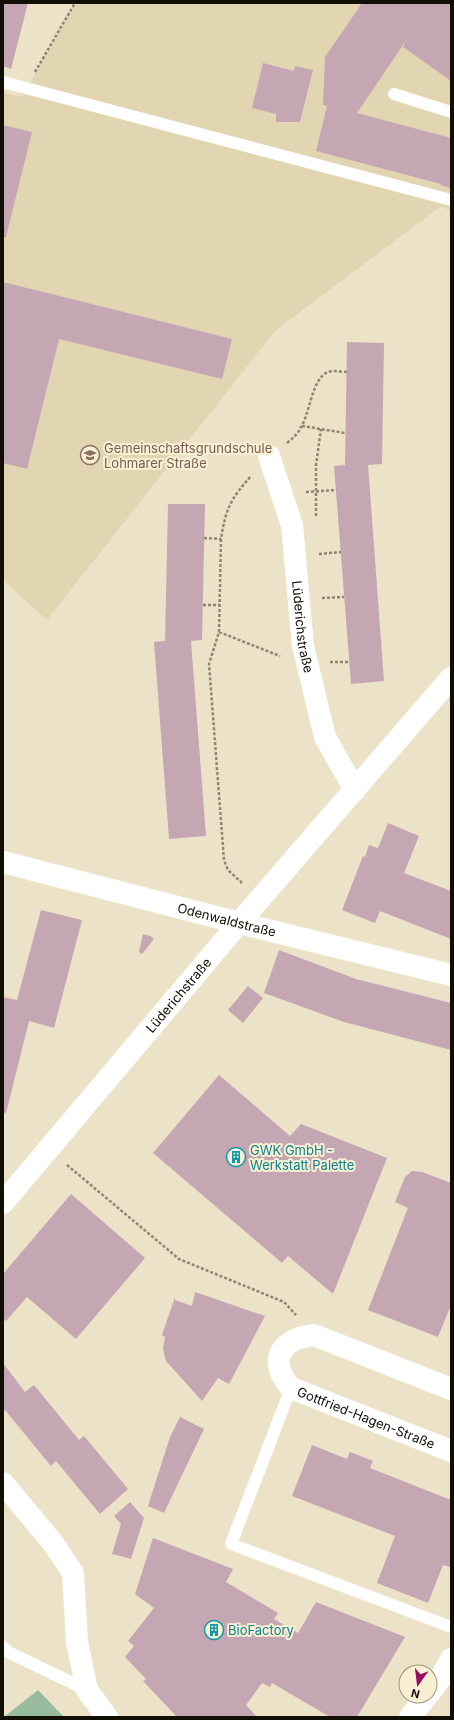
<svg xmlns="http://www.w3.org/2000/svg" width="454" height="1720" viewBox="0 0 454 1720" font-family="Inter,sans-serif">
	<rect width="100%" height="100%" fill="#ece2c7"/>
	<path fill="#e1d5b2" d="M 76,3 L 451,3 L 451,210 L 440,207 L 275,331 L 47,620 L 3,580 L 3,92 L 22,97 Z"/>
	<path fill="#98ba9d" d="M 38,1690 L 64,1717 L 4,1717 Z"/>
	<path fill="#c4a7b3" d="M 3,3 L 28,3 L 11,69 L 3,66 Z
		M 362,3 L 451,3 L 451,81 L 403,47 L 407,39 L 357,113 L 451,138 L 451,188 L 440,185 L 441,184 L 316,151 L 327,106 L 323,105 L 325,57 Z
		M 263,63 L 294,71 L 295,66 L 313,70 L 300,122 L 276,122 L 276,114 L 252,108 Z
		M 3,125 L 32,132 L 6,237 L 3,237 Z
		M 3,282 L 232,339 L 222,379 L 59,339 L 27,469 L 3,463 Z
		M 347,342 L 384,343 L 382,464 L 368,465 L 384,681 L 351,684 L 334,466 L 345,465 Z
		M 168,504 L 205,504 L 202,640 L 191,641 L 206,836 L 169,839 L 154,642 L 165,641 Z
		M 388,823 L 419,836 L 404,873 L 451,891 L 451,939 L 380,911 L 375,923 L 342,910 L 363,856 L 365,857 L 369,845 L 378,848 Z
		M 41,910 L 82,920 L 54,1028 L 29,1021 L 6,1113 L 3,1112 L 3,997 L 17,1000 Z
		M 143,934 L 150,936 L 154,939 L 142,954 L 139,952 Z
		M 279,950 L 356,979 L 451,1003 L 451,1050 L 344,1022 L 264,993 Z
		M 248,986 L 263,998 L 243,1023 L 228,1010 Z
		M 219,1075 L 290,1136 L 301,1124 L 387,1158 L 333,1294 L 288,1256 L 282,1263 L 153,1153 Z
		M 412,1171 L 422,1172 L 451,1183 L 451,1305 L 438,1337 L 368,1310 L 408,1208 L 395,1202 L 405,1177 Z
		M 71,1194 L 145,1258 L 76,1339 L 27,1297 L 6,1321 L 3,1319 L 3,1274 Z
		M 195,1292 L 265,1316 L 229,1384 L 218,1378 L 202,1401 L 166,1361 L 163,1349 L 165,1337 L 162,1335 L 175,1297 L 175,1300 L 192,1306 Z
		M 3,1363 L 25,1392 L 34,1385 L 79,1440 L 84,1436 L 128,1489 L 100,1514 L 56,1461 L 51,1466 L 5,1410 L 3,1412 Z
		M 180,1417 L 204,1429 L 164,1513 L 148,1506 L 170,1437 Z
		M 312,1445 L 347,1459 L 350,1452 L 373,1461 L 370,1468 L 451,1500 L 451,1563 L 450,1567 L 443,1565 L 428,1603 L 377,1583 L 395,1536 L 292,1496 Z
		M 130,1502 L 144,1518 L 131,1559 L 112,1554 L 121,1524 L 114,1516 Z
		M 153,1538 L 233,1569 L 226,1582 L 278,1613 L 274,1619 L 298,1633 L 316,1602 L 405,1637 L 357,1717 L 330,1717 L 272,1683 L 270,1687 L 262,1683 L 246,1705 L 257,1717 L 177,1717 L 143,1681 L 146,1679 L 125,1657 L 134,1646 L 128,1641 L 154,1608 L 135,1594 Z"/>
	<g fill="none" stroke-linecap="round" stroke-linejoin="round">
		<path stroke="#8c8672" stroke-width="2.5" stroke-dasharray="3 2" stroke-linecap="butt" d="M 35,72 L 75,3
			M 302,426 L 345,433
			M 287,443 C 293,438 298,434 301,427 C 310,413 312,378 328,372 C 333,370 341,372 347,372
			M 306,492 L 336,490
			M 316,516 L 316,465 L 321,429
			M 204,538 L 221,539
			M 319,554 L 341,552
			M 322,598 L 344,597
			M 203,605 L 220,605
			M 219,632 L 280,656
			M 330,662 L 349,662
			M 242,883 L 228,870 L 224,860 L 209,664 L 219,632 L 221,539 C 226,508 230,500 251,476
			M 67,1165 L 179,1259 L 284,1302 L 296,1315"/>
		<path stroke="#fff" stroke-width="12" d="M 3,82 L 451,200
			M 394,94 L 451,112
			M 291,1388 L 231,1544 L 451,1627
			M 3,1647 L 8,1652 L 87,1690"/>
		<g stroke="#fff" stroke-width="22">
			<path id="s1" d="M 269,456 L 292,525 L 303,646 L 325,737 L 355,790"/>
			<path id="s2" d="M 3,862 L 239,923 L 451,975"/>
			<path id="s3" d="M 3,1203 L 239,923 L 451,678"/>
			<path id="s4" d="M 451,1389 L 314,1335 C 307,1336 299,1337 293,1341 C 271,1352 278,1374 291,1388 L 451,1451"/>
			<path d="M 3,1483 L 53,1543 L 73,1573 L 77,1642 L 87,1690 L 107,1717"/>
			<path d="M 430,1692 L 440,1679 L 451,1659"/>
			<path d="M 410,1717 L 427,1696"/>
		</g>
	</g>
	<defs>
		<symbol id="school-ring" viewBox="-11 -11 22 22"><circle r="9.5" fill="#f9f0d4" stroke="#8d6e63" stroke-width="1.5"/><path d="M0-5L7-2L0 1L-7-2ZM-4 1L0 2.5L4 1V4Q0 6-4 4Z" fill="#8d6e63"/></symbol>
		<symbol id="building-ring" viewBox="-11 -11 22 22"><circle r="9.5" fill="#f9f0d4" stroke="#0f9aa8" stroke-width="1.5"/><path d="M-4-6H4V6H1V3H-1V6H-4ZM-2.5-4.3h1.7v1.8h-1.7ZM.8-4.3h1.7v1.8H.8ZM-2.5-1h1.7V.8h-1.7ZM.8-1h1.7V.8H.8Z" fill="#0f9aa8"/></symbol>
	</defs>
	<g fill-rule="evenodd">
		<use href="#school-ring" x="79" y="444" width="22" height="22"/>
		<use href="#building-ring" x="225" y="1146" width="22" height="22"/>
		<use href="#building-ring" x="203" y="1619" width="22" height="22"/>
	</g>
	<g text-anchor="middle" stroke-width="4" stroke-linejoin="round" paint-order="stroke">
		<g font-size="13" fill="#785e54" stroke="#f9f0d4" text-anchor="start">
			<text x="104" y="453">Gemeinschaftsgrundschule<tspan x="104" dy="15">Lohmarer Straße</tspan></text>
		</g>
		<g font-size="13" fill="#110e05" stroke="#f9f0d4">
			<text dy="5" stroke="none"><textPath href="#s1" startOffset="175">Lüderichstraße</textPath></text>
			<text dy="5" stroke="none"><textPath href="#s2" startOffset="231">Odenwaldstraße</textPath></text>
			<text dy="5" stroke="none"><textPath href="#s3" startOffset="272">Lüderichstraße</textPath></text>
			<text dy="5" stroke="none"><textPath href="#s4" startOffset="306">Gottfried-Hagen-Straße</textPath></text>
		</g>
		<g font-size="13" fill="#0d838f" stroke="#f9f0d4" text-anchor="start">
			<text x="250" y="1155">GWK GmbH -<tspan x="250" dy="15">Werkstatt Palette</tspan></text>
			<text x="228" y="1635">BioFactory</text>
		</g>
	</g>
	<rect width="454" height="1720" fill="none" stroke="#110e05" stroke-width="8"/>
	<g transform="translate(418 1684) rotate(194)"><circle r="19" fill="#f9f0d4" stroke="#9c9681"/>
	<path d="M0-3L7 15L0 10L-7 15Z" fill="#970d63"/>
	<text y="-6" font-size="11" font-weight="bold" text-anchor="middle" fill="#110e05">N</text>
	</g>
</svg>
